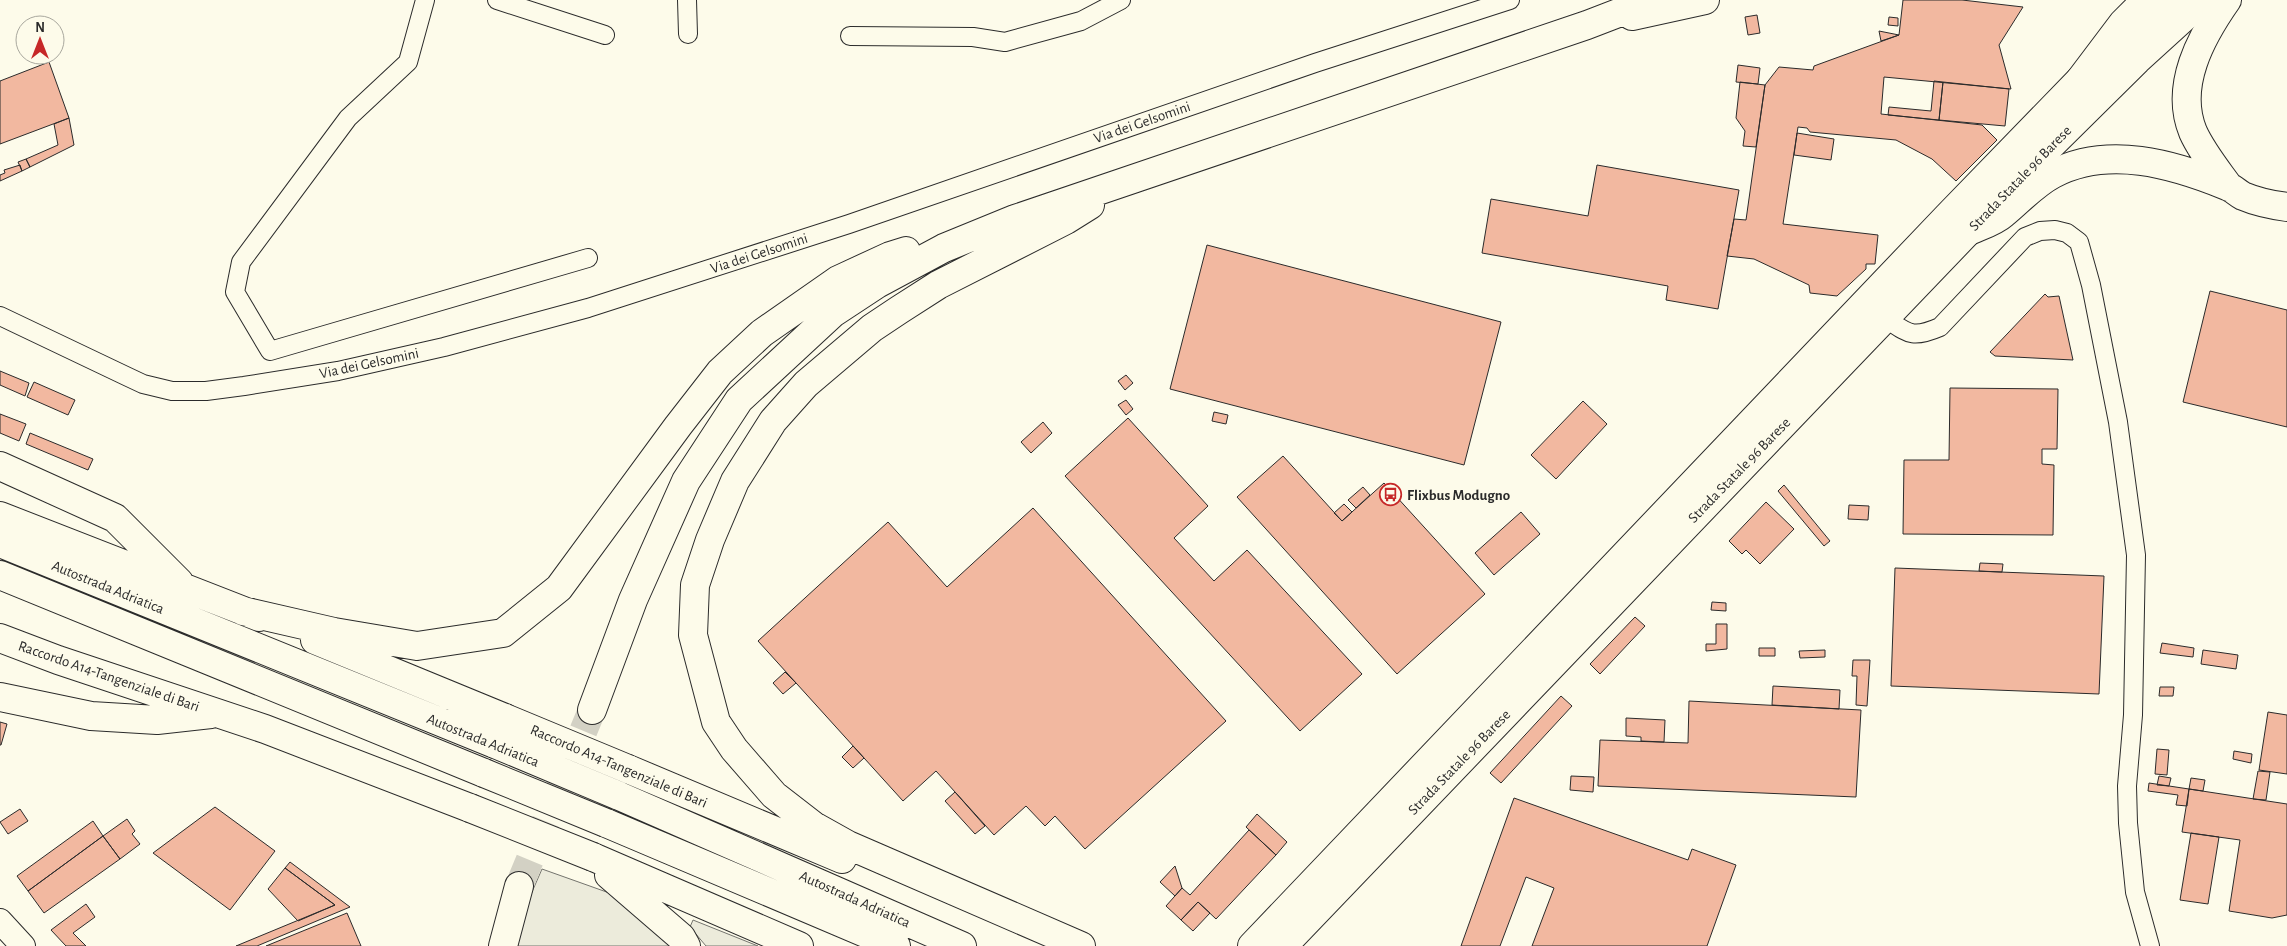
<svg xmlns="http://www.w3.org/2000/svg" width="2287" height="946" viewBox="0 0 2287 946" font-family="'Alegreya Sans',sans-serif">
	<rect width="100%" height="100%" fill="#fdfbea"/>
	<path fill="#ecebdb" stroke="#74746e" d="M 542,869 L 615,895 L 679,946 L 515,946 L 525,908 Z
		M 693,920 L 758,946 L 706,946 L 690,927 Z"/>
	<path fill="#f2b8a0" stroke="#2b2b2b" d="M 1903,0 L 1962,0 L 2023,7 L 1999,45 L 2011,89 L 1884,77 L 1881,114 L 1982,125 L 1997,140 L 1956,181 L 1932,159 L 1896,140 L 1810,132 L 1807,128 L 1798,127 L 1783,224 L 1878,235 L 1875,264 L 1866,264 L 1866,269 L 1837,296 L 1810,293 L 1809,285 L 1754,259 L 1727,256 L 1734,219 L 1746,220 L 1765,85 L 1779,67 L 1813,70 L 1814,66 L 1899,35 Z
		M 1757,15 L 1760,33 L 1748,35 L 1745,17 Z
		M 1889,17 L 1898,18 L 1898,26 L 1888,25 Z
		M 1879,31 L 1899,35 L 1881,41 Z
		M 49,62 L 69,118 L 0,144 L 0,81 Z
		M 1738,65 L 1760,68 L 1758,84 L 1736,82 Z
		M 1934,81 L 1943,82 L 1939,120 L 1888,115 L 1889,107 L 1931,111 Z
		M 1740,82 L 1765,85 L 1756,147 L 1743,146 L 1745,131 L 1736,118 Z
		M 1943,82 L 2009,89 L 2005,126 L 1939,120 Z
		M 69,118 L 74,145 L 30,167 L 26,159 L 58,145 L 54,124 Z
		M 1797,133 L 1834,139 L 1831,160 L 1794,155 Z
		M 26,159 L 30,167 L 22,171 L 18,162 Z
		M 20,165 L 22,171 L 0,181 L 0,175 L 5,173 L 4,170 Z
		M 1597,165 L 1739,190 L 1718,309 L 1666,300 L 1668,286 L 1482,253 L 1491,199 L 1588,216 Z
		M 1207,245 L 1501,322 L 1464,465 L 1170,389 Z
		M 2210,291 L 2287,310 L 2287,427 L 2183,402 Z
		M 2045,294 L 2048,297 L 2059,296 L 2073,360 L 1995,356 L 1990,352 Z
		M 0,371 L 29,383 L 25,396 L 0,385 Z
		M 1126,375 L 1133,383 L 1125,390 L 1118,381 Z
		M 34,382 L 75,400 L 68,415 L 27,397 Z
		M 1950,388 L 2058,389 L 2057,449 L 2042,449 L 2042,464 L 2054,465 L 2053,535 L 1903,534 L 1904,460 L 1949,460 Z
		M 1126,400 L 1133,409 L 1126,415 L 1118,405 Z
		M 1583,401 L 1607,424 L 1556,479 L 1531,455 Z
		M 1214,412 L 1228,415 L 1226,424 L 1212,421 Z
		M 0,414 L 26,424 L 19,441 L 0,433 Z
		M 1128,418 L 1208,506 L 1174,538 L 1214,581 L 1247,550 L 1362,674 L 1300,731 L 1065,476 Z
		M 1043,422 L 1052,433 L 1031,453 L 1021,442 Z
		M 30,433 L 93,459 L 88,470 L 26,444 Z
		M 1283,456 L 1342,521 L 1384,483 L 1485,594 L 1397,674 L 1237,497 Z
		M 1784,485 L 1830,541 L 1824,546 L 1778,491 Z
		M 1363,487 L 1370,495 L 1356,508 L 1348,500 Z
		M 1766,502 L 1794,529 L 1760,564 L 1746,550 L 1742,554 L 1729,541 Z
		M 1344,504 L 1352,512 L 1342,521 L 1334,513 Z
		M 1849,505 L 1869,506 L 1868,520 L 1848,519 Z
		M 1033,508 L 1226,721 L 1085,849 L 1055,816 L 1045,826 L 1026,806 L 994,835 L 936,771 L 903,801 L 758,641 L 888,522 L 947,587 Z
		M 1521,512 L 1540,534 L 1494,575 L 1475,553 Z
		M 1980,563 L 2003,564 L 2002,572 L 1979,571 Z
		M 1895,568 L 2104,576 L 2099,694 L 1891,686 Z
		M 1712,602 L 1726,603 L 1726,611 L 1711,610 Z
		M 1635,617 L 1645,626 L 1600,674 L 1590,664 Z
		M 1716,624 L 1727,624 L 1727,649 L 1706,651 L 1706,644 L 1716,644 Z
		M 2162,643 L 2194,648 L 2193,657 L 2160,653 Z
		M 1759,648 L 1775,648 L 1775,656 L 1759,656 Z
		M 1825,650 L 1825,657 L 1800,658 L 1799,651 Z
		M 2203,650 L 2238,655 L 2236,669 L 2201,664 Z
		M 1853,660 L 1870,660 L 1867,706 L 1856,705 L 1857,676 L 1852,676 Z
		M 785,672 L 796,683 L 783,694 L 773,683 Z
		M 1773,686 L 1840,690 L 1839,709 L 1772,705 Z
		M 2160,687 L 2174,687 L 2173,696 L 2159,696 Z
		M 1561,696 L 1572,706 L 1501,783 L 1490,773 Z
		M 1689,701 L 1861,710 L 1856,797 L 1598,786 L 1600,740 L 1688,743 Z
		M 2268,712 L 2287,715 L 2287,774 L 2259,770 Z
		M 1626,718 L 1665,720 L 1664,742 L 1641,741 L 1641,737 L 1626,736 Z
		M 0,722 L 7,724 L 1,745 L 0,745 Z
		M 853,746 L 864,758 L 853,768 L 842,757 Z
		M 2157,749 L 2169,750 L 2167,775 L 2155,774 Z
		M 2234,751 L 2252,754 L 2251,763 L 2233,759 Z
		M 2258,771 L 2270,772 L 2266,800 L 2253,799 Z
		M 1571,776 L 1594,777 L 1593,792 L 1570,790 Z
		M 2159,776 L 2171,778 L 2169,786 L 2157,785 Z
		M 2191,778 L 2205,780 L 2203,791 L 2189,789 Z
		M 2149,783 L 2189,789 L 2187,806 L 2176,805 L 2178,795 L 2148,791 Z
		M 2189,789 L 2287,804 L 2287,915 L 2272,918 L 2229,911 L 2240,840 L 2182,832 Z
		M 955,792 L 985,826 L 975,834 L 945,801 Z
		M 1514,798 L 1688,860 L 1692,849 L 1736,865 L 1707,946 L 1532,946 L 1554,888 L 1526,877 L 1500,946 L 1461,946 Z
		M 215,807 L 275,851 L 230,910 L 153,853 Z
		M 20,809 L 28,821 L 8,834 L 0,822 Z
		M 1257,814 L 1287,842 L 1276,855 L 1246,827 Z
		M 127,819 L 135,831 L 132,834 L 140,844 L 120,859 L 103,836 Z
		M 93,821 L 103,836 L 28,891 L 17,876 Z
		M 1249,830 L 1276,855 L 1216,919 L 1198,902 L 1181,920 L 1166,906 L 1182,888 L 1190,895 Z
		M 2191,833 L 2219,837 L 2208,904 L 2180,900 Z
		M 103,836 L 120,859 L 44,913 L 28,891 Z
		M 290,862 L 350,907 L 257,946 L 236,946 L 335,905 L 285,868 Z
		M 1175,866 L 1182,888 L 1175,896 L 1160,882 Z
		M 285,868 L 335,905 L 298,921 L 268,889 Z
		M 1198,902 L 1210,913 L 1193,931 L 1181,920 Z
		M 86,904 L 95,917 L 73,933 L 86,946 L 66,946 L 51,930 Z
		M 347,913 L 361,946 L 266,946 Z"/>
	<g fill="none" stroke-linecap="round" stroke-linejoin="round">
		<path stroke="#d3d1c4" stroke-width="28" stroke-dasharray="28 14" stroke-linecap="butt" d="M 519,886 L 592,710"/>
		<defs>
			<path id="street" d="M 425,0 L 408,62 L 348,118 L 241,262 L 235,292 L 270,351 L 588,258
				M 497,0 L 605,35
				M 687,0 L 688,34
				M 850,36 L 973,37 L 1005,42 L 1081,21 L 1121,0
				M 0,316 L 126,376 L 143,384 L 172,391 L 206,391 L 244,386 L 338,371 L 444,347 L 588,308 L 849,224 L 1315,63 L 1510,0
				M 1885,318 C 1909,334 1912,339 1940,327 L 2025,237 L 2040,231 L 2055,230 L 2067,233 L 2079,242 L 2091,285 L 2118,422 L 2136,555 L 2133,715 L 2127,786 L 2128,823 L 2135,892 L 2150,946"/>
			<path id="secondary" d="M 0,921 L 23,946"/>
			<path id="primary" d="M 1252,946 L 1948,216 L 2080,80 L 2168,0
				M 1283,946 L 2047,149 L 2137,60 L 2203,0"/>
			<path id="highway" d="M 2227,0 C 2201,37 2174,86 2193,132 C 2202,152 2216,169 2229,187
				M 1632,16 L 1705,0
				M 2080,80 L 2123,23 L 2146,0
				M 1969,231 C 1980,226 1994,222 2003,214 C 2020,200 2034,184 2053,174 C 2108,145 2173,164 2227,186 C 2233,188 2237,193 2243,196 C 2257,202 2272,205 2287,207
				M 0,466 L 115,518 L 179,582
				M 0,516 L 259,617
				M 0,543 L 495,744
				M 0,575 L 484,773
				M 243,611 L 334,632 L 417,646 L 503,633 L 559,588 L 678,426 L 720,372 L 762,333 L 838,280 L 890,256 L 906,251
				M 0,638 L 58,660 L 265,729 L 470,808
				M 315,640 L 505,718
				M 0,697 L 91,716 L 157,720 L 211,714
				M 592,710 L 633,600 L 686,481 L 739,400 L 833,313 L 877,284 L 944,248 L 1015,219 L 1587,25 L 1652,0
				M 628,769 L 842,859
				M 617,795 L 962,946
				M 606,823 L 896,946
				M 593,857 L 799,946
				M 609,875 L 681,937 L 686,946
				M 503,946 L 519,886
				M 1081,946 L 848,845 L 814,826 L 774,795 L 734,749 L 716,722 L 693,635 L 695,585 L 710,540 L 735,481 L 773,421 L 806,384 L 872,328 L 899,310 L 938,285 L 1066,220 L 1090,205"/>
		</defs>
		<use href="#street" stroke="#2b2b2b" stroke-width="20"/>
		<use href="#secondary" stroke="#2b2b2b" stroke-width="26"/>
		<use href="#primary" stroke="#2b2b2b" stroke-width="30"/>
		<use href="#highway" stroke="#2b2b2b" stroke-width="30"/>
		<use href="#street" stroke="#fdfbea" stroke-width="18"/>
		<use href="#secondary" stroke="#fdfbea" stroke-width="24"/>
		<use href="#primary" stroke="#fdfbea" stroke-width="28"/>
		<use href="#highway" stroke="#fdfbea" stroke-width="28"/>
		<defs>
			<path id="highway-bridge" d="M 505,718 L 628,769
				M 495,744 L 617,795
				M 484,773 L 606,823
				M 470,808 L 593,857"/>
		</defs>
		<use href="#highway-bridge" stroke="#2b2b2b" stroke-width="30" stroke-linecap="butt"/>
		<use href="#highway-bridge" stroke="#fdfbea" stroke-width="28"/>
	</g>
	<defs>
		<symbol id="bus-ring" viewBox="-11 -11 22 22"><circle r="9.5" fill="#fdfbea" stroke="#c62828" stroke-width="1.5"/><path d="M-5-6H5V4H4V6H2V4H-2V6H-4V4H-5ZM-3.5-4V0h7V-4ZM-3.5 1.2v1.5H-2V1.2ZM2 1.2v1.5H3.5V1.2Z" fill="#c62828"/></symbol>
	</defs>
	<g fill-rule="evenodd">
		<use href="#bus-ring" x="1378" y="482" width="25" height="25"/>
	</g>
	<g text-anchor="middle" stroke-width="4" stroke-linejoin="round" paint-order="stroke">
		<g font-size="15" fill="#2b2b2b" stroke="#fdfbea">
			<text transform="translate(1142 122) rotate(-19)" y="5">Via dei Gelsomini</text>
			<text transform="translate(2020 178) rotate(-46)" y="5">Strada Statale 96 Barese</text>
			<text transform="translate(759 253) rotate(-18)" y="5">Via dei Gelsomini</text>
			<text transform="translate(369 363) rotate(-12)" y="5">Via dei Gelsomini</text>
			<text transform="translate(1739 470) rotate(-46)" y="5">Strada Statale 96 Barese</text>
			<text transform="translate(108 587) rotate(22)" y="5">Autostrada Adriatica</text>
			<text transform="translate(109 676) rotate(19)" y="5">Raccordo A14-Tangenziale di Bari</text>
			<text transform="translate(483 740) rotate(22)" y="5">Autostrada Adriatica</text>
			<text transform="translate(1459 762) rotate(-46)" y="5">Strada Statale 96 Barese</text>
			<text transform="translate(619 766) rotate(23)" y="5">Raccordo A14-Tangenziale di Bari</text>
			<text transform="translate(855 899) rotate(24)" y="5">Autostrada Adriatica</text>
		</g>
		<g font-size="15" font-weight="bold" fill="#2b2b2b" stroke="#fdfbea" text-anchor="start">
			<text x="1407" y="500">Flixbus Modugno</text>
		</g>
	</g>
	<g transform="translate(40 40)"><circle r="24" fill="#fdfbea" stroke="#a9a89e"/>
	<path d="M0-4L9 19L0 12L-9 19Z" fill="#c62828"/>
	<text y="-8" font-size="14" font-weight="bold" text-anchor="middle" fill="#2b2b2b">N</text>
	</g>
</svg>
